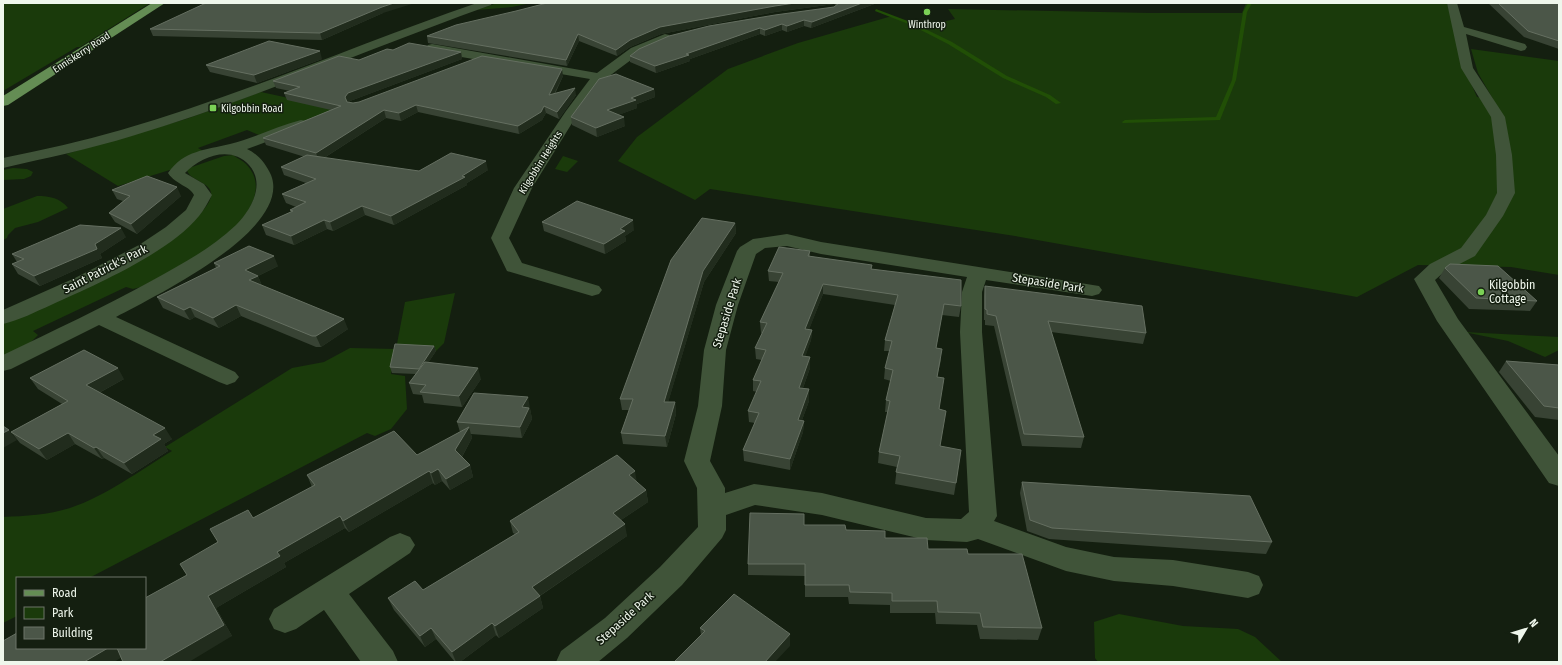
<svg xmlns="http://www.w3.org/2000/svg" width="1562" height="665" viewBox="0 0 1562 665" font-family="'Fira Sans Condensed',sans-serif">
	<rect width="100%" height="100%" fill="#141f10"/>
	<path fill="#1a3a0b" d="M 3,3 L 150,3 L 80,47 L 77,47 L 3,91 Z
		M 497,3 L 531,3 L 512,7 L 477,10 Z
		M 1246,3 L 1447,3 L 1466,72 L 1477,97 L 1493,99 L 1478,73 L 1471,49 L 1559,61 L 1559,275 L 1511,267 L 1418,265 L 1357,297 L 1015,236 L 710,189 L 695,200 L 618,161 L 637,137 L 728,69 L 798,43 L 892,16 L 920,27 L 955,19 L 948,9 L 1150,13 L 1242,13 Z
		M 261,92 L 344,110 L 284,129 L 259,135 L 247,130 L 198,148 L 203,151 L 173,169 L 118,186 L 66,154 L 186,119 Z
		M 233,155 C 237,158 243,161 246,164 C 278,197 224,241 198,257 C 180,269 159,277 141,287 L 133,289 L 126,287 L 33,331 L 38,335 L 29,344 L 3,356 L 3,323 L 198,216 C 232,181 190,185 187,170 L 189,168 L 224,156 Z
		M 563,156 L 578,161 L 567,172 L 555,169 Z
		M 13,168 L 27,169 L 33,172 L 31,176 L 24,179 L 3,180 L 3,170 Z
		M 37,196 C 50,196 60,198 68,208 L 38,222 L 15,228 L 8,235 L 7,238 L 3,240 L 3,224 L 4,223 L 3,209 Z
		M 455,293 L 444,343 L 436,351 L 396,349 L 391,374 L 405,376 L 407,409 L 391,429 L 375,436 L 367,433 L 89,578 L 17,578 L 17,616 L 3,623 L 3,517 C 25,516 48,515 70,508 C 106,496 139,471 172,451 L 165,447 L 292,368 L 324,362 L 350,348 L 396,349 L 405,302 Z
		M 1464,332 L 1559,337 L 1559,350 L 1545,357 L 1508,341 Z
		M 1119,614 L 1183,626 L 1238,629 L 1255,637 L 1282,662 L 1098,662 L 1095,658 L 1094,622 Z"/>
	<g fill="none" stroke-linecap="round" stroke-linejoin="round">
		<path fill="#214f06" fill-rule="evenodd" d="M 1248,3 L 1252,3 L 1247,12 L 1236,80 L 1220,120 L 1123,123 L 1122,122 L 1125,120 L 1216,117 L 1232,80 L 1243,12 Z
			M 876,9 L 913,23 L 952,42 L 1007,76 L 1050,95 L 1061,103 L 1056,104 L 1046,97 L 1003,78 L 948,44 L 911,25 L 875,11 Z"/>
		<path fill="#405439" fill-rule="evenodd" d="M 477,3 L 492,3 L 491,5 C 371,48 254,99 132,136 C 90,149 46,158 3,168 L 3,158 C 43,150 82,141 121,130 C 242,95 358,44 477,3 Z
			M 1447,3 L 1457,3 L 1464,27 L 1525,44 L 1527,47 L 1525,50 L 1521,51 L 1466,34 L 1473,68 L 1505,117 L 1512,155 L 1515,193 L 1503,216 L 1475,256 L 1444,272 L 1435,280 L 1458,319 L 1559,456 L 1559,486 L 1549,483 L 1437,321 L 1414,279 L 1430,264 L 1461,248 L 1486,215 L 1497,193 L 1496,155 L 1491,117 L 1461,68 Z
			M 665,34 L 669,35 L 671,38 L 669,41 L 639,54 L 604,80 L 577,115 L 532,188 L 509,238 L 522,263 L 599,286 L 602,290 L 599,294 L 592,296 L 507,271 L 491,238 L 514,188 L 566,111 L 590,79 L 432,52 L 428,51 L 426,48 L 428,45 L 432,44 L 597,73 L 631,48 Z
			M 301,120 L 306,121 L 308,124 L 306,127 L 247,149 C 258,154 266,164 271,175 C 293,230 153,297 116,317 L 235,372 L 239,377 L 235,382 L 227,385 L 219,382 L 99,325 L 11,369 L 3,371 L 3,355 C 53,331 104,307 153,280 C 182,264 212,248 236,225 C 251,210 266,184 249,165 C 231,145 201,156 185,173 L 204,184 L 212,195 C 208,202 204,210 199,216 C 169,253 95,285 51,305 C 35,312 20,320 3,324 L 3,310 L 75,278 L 139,245 L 166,227 L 186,210 L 194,195 C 190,186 176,185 168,173 C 184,150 206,150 230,144 C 255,138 277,126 301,120 Z
			M 787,234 L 821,242 L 1099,286 L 1102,290 L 1099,294 L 1092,296 L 986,280 L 982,292 L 982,332 L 997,516 L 994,521 L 1066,547 L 1114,557 L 1173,560 L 1248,572 L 1259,576 L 1263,585 L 1259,594 L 1248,598 L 1173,586 L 1114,581 L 1066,571 L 978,539 L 967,542 L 926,540 L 822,515 L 755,505 L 726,515 L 726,530 L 722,538 L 682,585 L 627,638 L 598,662 L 556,662 L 561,651 L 605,618 L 660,567 L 698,527 L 697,488 L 684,461 L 698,406 L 704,350 L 716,305 L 737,251 L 740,247 L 753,239 ZM 787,246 L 821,254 L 967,277 L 962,292 L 960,332 L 969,512 L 961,519 L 926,518 L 822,493 L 754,484 L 725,493 L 725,488 L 710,461 L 722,406 L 726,350 L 738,305 L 756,254 L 765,248 Z
			M 400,533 L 410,537 L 415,545 L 410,553 L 349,594 L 393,651 L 398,662 L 361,662 L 324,610 L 296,629 L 285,633 L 274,629 L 269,619 L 274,609 L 390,537 Z"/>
		<path fill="#648d54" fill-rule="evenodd" d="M 152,3 L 165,3 L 8,105 L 3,106 L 3,96 Z"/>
	</g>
	<path fill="#384334" d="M 547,3 L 877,3 L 811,28 L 804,26 L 787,32 L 782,30 L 765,36 L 760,34 L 690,59 L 690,61 L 656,73 L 630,62 L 630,56 L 834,7 L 836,5 L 834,4 L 775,12 L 661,34 L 630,47 L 617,56 L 579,41 L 567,66 L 428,43 L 427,36 Z
		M 1488,3 L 1559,3 L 1559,49 L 1524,37 Z
		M 383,13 L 322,40 L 153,36 L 150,29 Z
		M 393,50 L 461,52 L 462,59 L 350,101 L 349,102 L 353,103 L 563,76 L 555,94 L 576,95 L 559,119 L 546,113 L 542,120 L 519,134 L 418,112 L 401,121 L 386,118 L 324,158 L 419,171 L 488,170 L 467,183 L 467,185 L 394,225 L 365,215 L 333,231 L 327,229 L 294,245 L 266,235 L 262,225 L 291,212 L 290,210 L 296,207 L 286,203 L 282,194 L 306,183 L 284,175 L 281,167 L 305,157 L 266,145 L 263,138 L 331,110 L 287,100 L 284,93 L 290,91 L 276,88 L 273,81 L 359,60 Z
		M 322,59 L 257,83 L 210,72 L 206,65 Z
		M 654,89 L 655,97 L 637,104 L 637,108 L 618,115 L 625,126 L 597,137 L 572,125 L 571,117 Z
		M 112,190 L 181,196 L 137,234 L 115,222 L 109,213 L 123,201 L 117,199 Z
		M 542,222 L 634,230 L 625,236 L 626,241 L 605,254 L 544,231 Z
		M 735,223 L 736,233 L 704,282 L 668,402 L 675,402 L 676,414 L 667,447 L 623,444 L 621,433 L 629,410 L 622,410 L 620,399 Z
		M 126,237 L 100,254 L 102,258 L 40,286 L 18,274 L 12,264 L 17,262 L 12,254 Z
		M 810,251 L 810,256 L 872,269 L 961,306 L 959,317 L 942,315 L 936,348 L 941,360 L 937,377 L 940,446 L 956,483 L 954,495 L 895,484 L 897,467 L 878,463 L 879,452 L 888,412 L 885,412 L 886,400 L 891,381 L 884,379 L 885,368 L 890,351 L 884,351 L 885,340 L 895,305 L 823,294 L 809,329 L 812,330 L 811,340 L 805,356 L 810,368 L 803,388 L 809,401 L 802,420 L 804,421 L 803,432 L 790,470 L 744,461 L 743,450 L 755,423 L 749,422 L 748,411 L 757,392 L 753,391 L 753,380 L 762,360 L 756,359 L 755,348 L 762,333 L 761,333 L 760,322 L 779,282 L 769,281 L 768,271 Z
		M 214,263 L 278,266 L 258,276 L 262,286 L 348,329 L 321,347 L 316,347 L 241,316 L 219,328 L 195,317 L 190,320 L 163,308 L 157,297 L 216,268 Z
		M 1445,268 L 1537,301 L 1530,311 L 1469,309 L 1439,278 Z
		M 985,286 L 1146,333 L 1143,344 L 1051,332 L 1084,437 L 1081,448 L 1022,446 L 994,326 L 985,325 L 985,320 L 984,320 L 984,296 Z
		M 434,346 L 436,351 L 428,363 L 481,379 L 462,407 L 424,403 L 422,395 L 413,394 L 409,383 L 416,374 L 392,373 L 390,367 Z
		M 1506,361 L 1559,365 L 1559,420 L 1535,417 L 1499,372 Z
		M 30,378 L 124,379 L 99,393 L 172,439 L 164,444 L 168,451 L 132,474 L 104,458 L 102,459 L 75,444 L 47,460 L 20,443 L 11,432 L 62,404 L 38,389 Z
		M 530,408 L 530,409 L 532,419 L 522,438 L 471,434 L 472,438 L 462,457 L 470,465 L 473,477 L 450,490 L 442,481 L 435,485 L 433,483 L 349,532 L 345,528 L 284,563 L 286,567 L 216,608 L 232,636 L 121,658 L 3,662 L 145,648 L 187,575 L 218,542 L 253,518 L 312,487 L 307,475 L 417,455 L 460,432 L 457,422 Z
		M 1022,482 L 1272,542 L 1266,554 L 1049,539 L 1027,531 L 1020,493 Z
		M 637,483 L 646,490 L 648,502 L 621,520 L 627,536 L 540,596 L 543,608 L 499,638 L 496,635 L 460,662 L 455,662 L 436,639 L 425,647 L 394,610 L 388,598 L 423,590 L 515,534 L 513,533 L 510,521 Z
		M 804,525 L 846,530 L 885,538 L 928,549 L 968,554 L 1042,628 L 1038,640 L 980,639 L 977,625 L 936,624 L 935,613 L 890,613 L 890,605 L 849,604 L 848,597 L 805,597 L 805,576 L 748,575 L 748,564 Z
		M 700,628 L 790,646 L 701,635 Z"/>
	<path fill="#212c1d" d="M 394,3 L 415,3 L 383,13 L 322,40 L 320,33 L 382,7 Z
		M 795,3 L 834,3 L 834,4 L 775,12 L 661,34 L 630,47 L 617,56 L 616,50 L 630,40 L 660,27 L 775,6 Z
		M 862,3 L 877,3 L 811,28 L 812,22 Z
		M 804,20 L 804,26 L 787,32 L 787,26 Z
		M 782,24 L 782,30 L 765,36 L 765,30 Z
		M 760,28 L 760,34 L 690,59 L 690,61 L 656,73 L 655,66 L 686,54 Z
		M 578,34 L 579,41 L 567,66 L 566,60 Z
		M 320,51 L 322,59 L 257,83 L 254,75 Z
		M 461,52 L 462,59 L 350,101 L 348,104 L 345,97 L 348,93 Z
		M 562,69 L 563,76 L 550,102 L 549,95 Z
		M 575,88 L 576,95 L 559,119 L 557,112 Z
		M 654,89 L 655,97 L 637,104 L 637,108 L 608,119 L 607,110 L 631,98 Z
		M 416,105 L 418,112 L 401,121 L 399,113 Z
		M 544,106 L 546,113 L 542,120 L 519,134 L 518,126 Z
		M 384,110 L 386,118 L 319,161 L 316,153 Z
		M 624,117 L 625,126 L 597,137 L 596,128 Z
		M 486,161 L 488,170 L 467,183 L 467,185 L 394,225 L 391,216 Z
		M 177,187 L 181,196 L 137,234 L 131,224 Z
		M 362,206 L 365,215 L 333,231 L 330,222 Z
		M 324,220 L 327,229 L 294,245 L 291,236 Z
		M 633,220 L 634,230 L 625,236 L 626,241 L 605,254 L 604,244 L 620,229 Z
		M 735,223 L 736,233 L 704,282 L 665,413 L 664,402 L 703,271 Z
		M 121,228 L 126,237 L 100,254 L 102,258 L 40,286 L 34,276 L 95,244 Z
		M 274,256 L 278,266 L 258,276 L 262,286 L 253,291 L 245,270 Z
		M 823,284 L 823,294 L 805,340 L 805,329 Z
		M 236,305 L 241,316 L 219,328 L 213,318 Z
		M 190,307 L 195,317 L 190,320 L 184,310 Z
		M 344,319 L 348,329 L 321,347 L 316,336 Z
		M 812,330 L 811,340 L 802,367 L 802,356 Z
		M 434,346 L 436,351 L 421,374 L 419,369 Z
		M 810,357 L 810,368 L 799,399 L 799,388 Z
		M 118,368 L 124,379 L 93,396 L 86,385 Z
		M 478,368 L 481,379 L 462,407 L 459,396 Z
		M 809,389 L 809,401 L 798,431 L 798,420 Z
		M 528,397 L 532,419 L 522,438 L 520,427 L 522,407 Z
		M 675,402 L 676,414 L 667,447 L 665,436 Z
		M 804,421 L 803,432 L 790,470 L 790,459 Z
		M 469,427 L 472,438 L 459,462 L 455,450 Z
		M 165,428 L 172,439 L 164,444 L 168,451 L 132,474 L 124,463 L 153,435 Z
		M 9,430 L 17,440 L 3,448 L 3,433 Z
		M 68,433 L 75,444 L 47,460 L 39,449 Z
		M 96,447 L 104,458 L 102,459 L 94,448 Z
		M 470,465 L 473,477 L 450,490 L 446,479 Z
		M 438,469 L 442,481 L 435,485 L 431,473 Z
		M 429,471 L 433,483 L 349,532 L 343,521 Z
		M 635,471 L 637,483 L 629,475 Z
		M 646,490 L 648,502 L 615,524 L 613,513 Z
		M 340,516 L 345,528 L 284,563 L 286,567 L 216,608 L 232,636 L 189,662 L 160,662 L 208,596 L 277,552 Z
		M 625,524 L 627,536 L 535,599 L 532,587 Z
		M 540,596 L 543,608 L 499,638 L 495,626 Z
		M 492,623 L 496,635 L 460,662 L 456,662 L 452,652 Z
		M 431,628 L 436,639 L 425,647 L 420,636 Z
		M 790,634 L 790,646 L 775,662 L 765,662 Z
		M 108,648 L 118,648 L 124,656 L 114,662 L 84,662 Z"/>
	<path fill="#4b5648" stroke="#656f61" d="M 206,3 L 394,3 L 382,7 L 320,33 L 150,29 Z
		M 547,3 L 795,3 L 775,6 L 660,27 L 630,40 L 616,50 L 578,34 L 566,60 L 427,36 L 456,25 L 516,11 Z
		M 839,3 L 862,3 L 812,22 L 804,20 L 787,26 L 782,24 L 765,30 L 760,28 L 686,54 L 689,55 L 655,66 L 630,56 L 639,49 L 669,36 L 709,26 L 775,15 L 834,7 Z
		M 1498,3 L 1559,3 L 1559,41 L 1528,31 Z
		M 269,41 L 320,51 L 254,75 L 206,65 Z
		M 409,43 L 461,52 L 348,93 L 345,97 L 347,102 L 353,103 L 359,102 L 482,56 L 562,69 L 549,95 L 575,88 L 557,112 L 544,106 L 541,112 L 518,126 L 416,105 L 399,113 L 384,110 L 316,153 L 263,138 L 341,106 L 284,93 L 300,87 L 273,81 L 339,56 L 359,60 L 387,49 L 393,50 Z
		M 616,74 L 654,89 L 631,98 L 636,100 L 607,110 L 624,117 L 596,128 L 571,117 L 599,79 Z
		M 451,153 L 486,161 L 462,176 L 465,177 L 391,216 L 362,206 L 330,222 L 324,220 L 291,236 L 262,225 L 293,211 L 290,210 L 306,202 L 282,194 L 316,179 L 281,167 L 307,155 L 419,171 Z
		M 147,176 L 177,187 L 131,224 L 109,213 L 130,196 L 112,190 Z
		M 577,201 L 633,220 L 620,229 L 625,231 L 604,244 L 542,222 Z
		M 702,218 L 735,223 L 703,271 L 664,402 L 675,402 L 665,436 L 621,433 L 633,399 L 620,399 L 671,260 Z
		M 80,225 L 121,228 L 95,244 L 97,249 L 34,276 L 12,264 L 24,259 L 12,254 Z
		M 249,246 L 274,256 L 245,270 L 258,276 L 249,280 L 344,319 L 316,336 L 312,336 L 236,305 L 213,318 L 190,307 L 184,310 L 157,297 L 220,266 L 214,263 Z
		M 779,247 L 810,251 L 808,256 L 872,265 L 871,269 L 961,280 L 961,306 L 944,304 L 936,348 L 942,349 L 937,377 L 944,378 L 939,409 L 946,411 L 940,446 L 961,450 L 956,483 L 896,472 L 900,456 L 879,452 L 890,401 L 886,400 L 893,370 L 885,368 L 892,341 L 885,340 L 898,295 L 823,284 L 805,329 L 812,330 L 802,356 L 810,357 L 799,388 L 809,389 L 798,420 L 804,421 L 790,459 L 743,450 L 759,413 L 748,411 L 761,381 L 753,380 L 766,350 L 755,348 L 767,323 L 760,322 L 783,273 L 768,271 Z
		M 1450,264 L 1498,266 L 1537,301 L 1476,298 L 1445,268 Z
		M 985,286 L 1142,306 L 1146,333 L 1048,321 L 1084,437 L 1024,434 L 996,316 L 987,314 L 987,310 L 985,309 Z
		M 395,344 L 434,346 L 419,369 L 390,367 Z
		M 84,350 L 118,368 L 86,385 L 165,428 L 153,435 L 161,439 L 124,463 L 96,447 L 94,448 L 68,433 L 39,449 L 11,432 L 68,401 L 30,378 Z
		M 1506,361 L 1559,365 L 1559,408 L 1544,406 Z
		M 425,362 L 478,368 L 459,396 L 420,392 L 426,385 L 409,383 Z
		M 474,393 L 528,397 L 522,407 L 529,408 L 520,427 L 457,422 Z
		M 3,426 L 9,430 L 3,433 Z
		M 469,427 L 455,450 L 470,465 L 446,479 L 438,469 L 431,473 L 429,471 L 343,521 L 340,516 L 277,552 L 280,556 L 208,596 L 224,625 L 160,662 L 123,662 L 117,648 L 145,648 L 145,598 L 187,575 L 180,564 L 218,542 L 210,529 L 248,510 L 253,518 L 315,485 L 307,475 L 394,431 L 417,455 Z
		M 617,455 L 635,471 L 629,475 L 646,490 L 613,513 L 625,524 L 532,587 L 540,596 L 495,626 L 492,623 L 452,652 L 431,628 L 420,636 L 388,598 L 415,581 L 423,590 L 519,532 L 510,521 Z
		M 1022,482 L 1250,496 L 1272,542 L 1052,528 L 1030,520 Z
		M 750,513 L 804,514 L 804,525 L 845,525 L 846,530 L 885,531 L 885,538 L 927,538 L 928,549 L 967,549 L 968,554 L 1022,554 L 1042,628 L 983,627 L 980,613 L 938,612 L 937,601 L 892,601 L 892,593 L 850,592 L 849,585 L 805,585 L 805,564 L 748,564 Z
		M 734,594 L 790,634 L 765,662 L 674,662 L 705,631 L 700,628 Z
		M 17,633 L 17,648 L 108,648 L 84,662 L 3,662 L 3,641 Z"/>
	<g fill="#7bd156" stroke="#141f10" stroke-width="1.5">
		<circle cx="927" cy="12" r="4"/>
		<rect x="209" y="104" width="8" height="8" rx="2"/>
		<circle cx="1481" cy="292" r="4"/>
	</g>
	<g text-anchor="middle" stroke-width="3" stroke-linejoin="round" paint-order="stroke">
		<g font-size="10" fill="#eff7ec" stroke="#141f10">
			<text x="927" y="28">Winthrop</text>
			<text x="221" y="112" text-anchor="start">Kilgobbin Road</text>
		</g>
		<g font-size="10" fill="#eff7ec" stroke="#141f10">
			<text transform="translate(81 52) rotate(-33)" y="4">Enniskerry Road</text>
			<text transform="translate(540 162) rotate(-58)" y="4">Kilgobbin Heights</text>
		</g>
		<g font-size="12" fill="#eff7ec" stroke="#141f10">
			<text transform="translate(105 269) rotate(-27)" y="4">Saint Patrick's Park</text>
			<text transform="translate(1048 283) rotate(9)" y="4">Stepaside Park</text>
			<text transform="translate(727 313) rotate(-73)" y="4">Stepaside Park</text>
			<text transform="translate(625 618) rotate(-42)" y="4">Stepaside Park</text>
		</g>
		<g font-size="12" fill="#eff7ec" stroke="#141f10" text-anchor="start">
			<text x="1489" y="289">Kilgobbin<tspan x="1489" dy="14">Cottage</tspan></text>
		</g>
	</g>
	<rect width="1562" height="665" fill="none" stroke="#eff7ec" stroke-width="8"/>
	<rect x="16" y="577" width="130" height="72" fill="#141f10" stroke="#6c7568"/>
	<rect x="24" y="590" width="20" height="6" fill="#648d54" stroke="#6c7568"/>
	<text x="52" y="597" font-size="12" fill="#eff7ec">Road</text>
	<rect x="24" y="607" width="20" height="12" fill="#1a3a0b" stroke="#6c7568"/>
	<text x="52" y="617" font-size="12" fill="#eff7ec">Park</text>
	<rect x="24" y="627" width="20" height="12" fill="#4b5648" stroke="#6c7568"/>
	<text x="52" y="637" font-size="12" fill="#eff7ec">Building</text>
	<g transform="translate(1526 629) rotate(52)" stroke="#141f10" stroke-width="3" paint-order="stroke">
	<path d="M0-3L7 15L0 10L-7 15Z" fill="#eff7ec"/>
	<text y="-6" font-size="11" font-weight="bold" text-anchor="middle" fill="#eff7ec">N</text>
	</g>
</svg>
